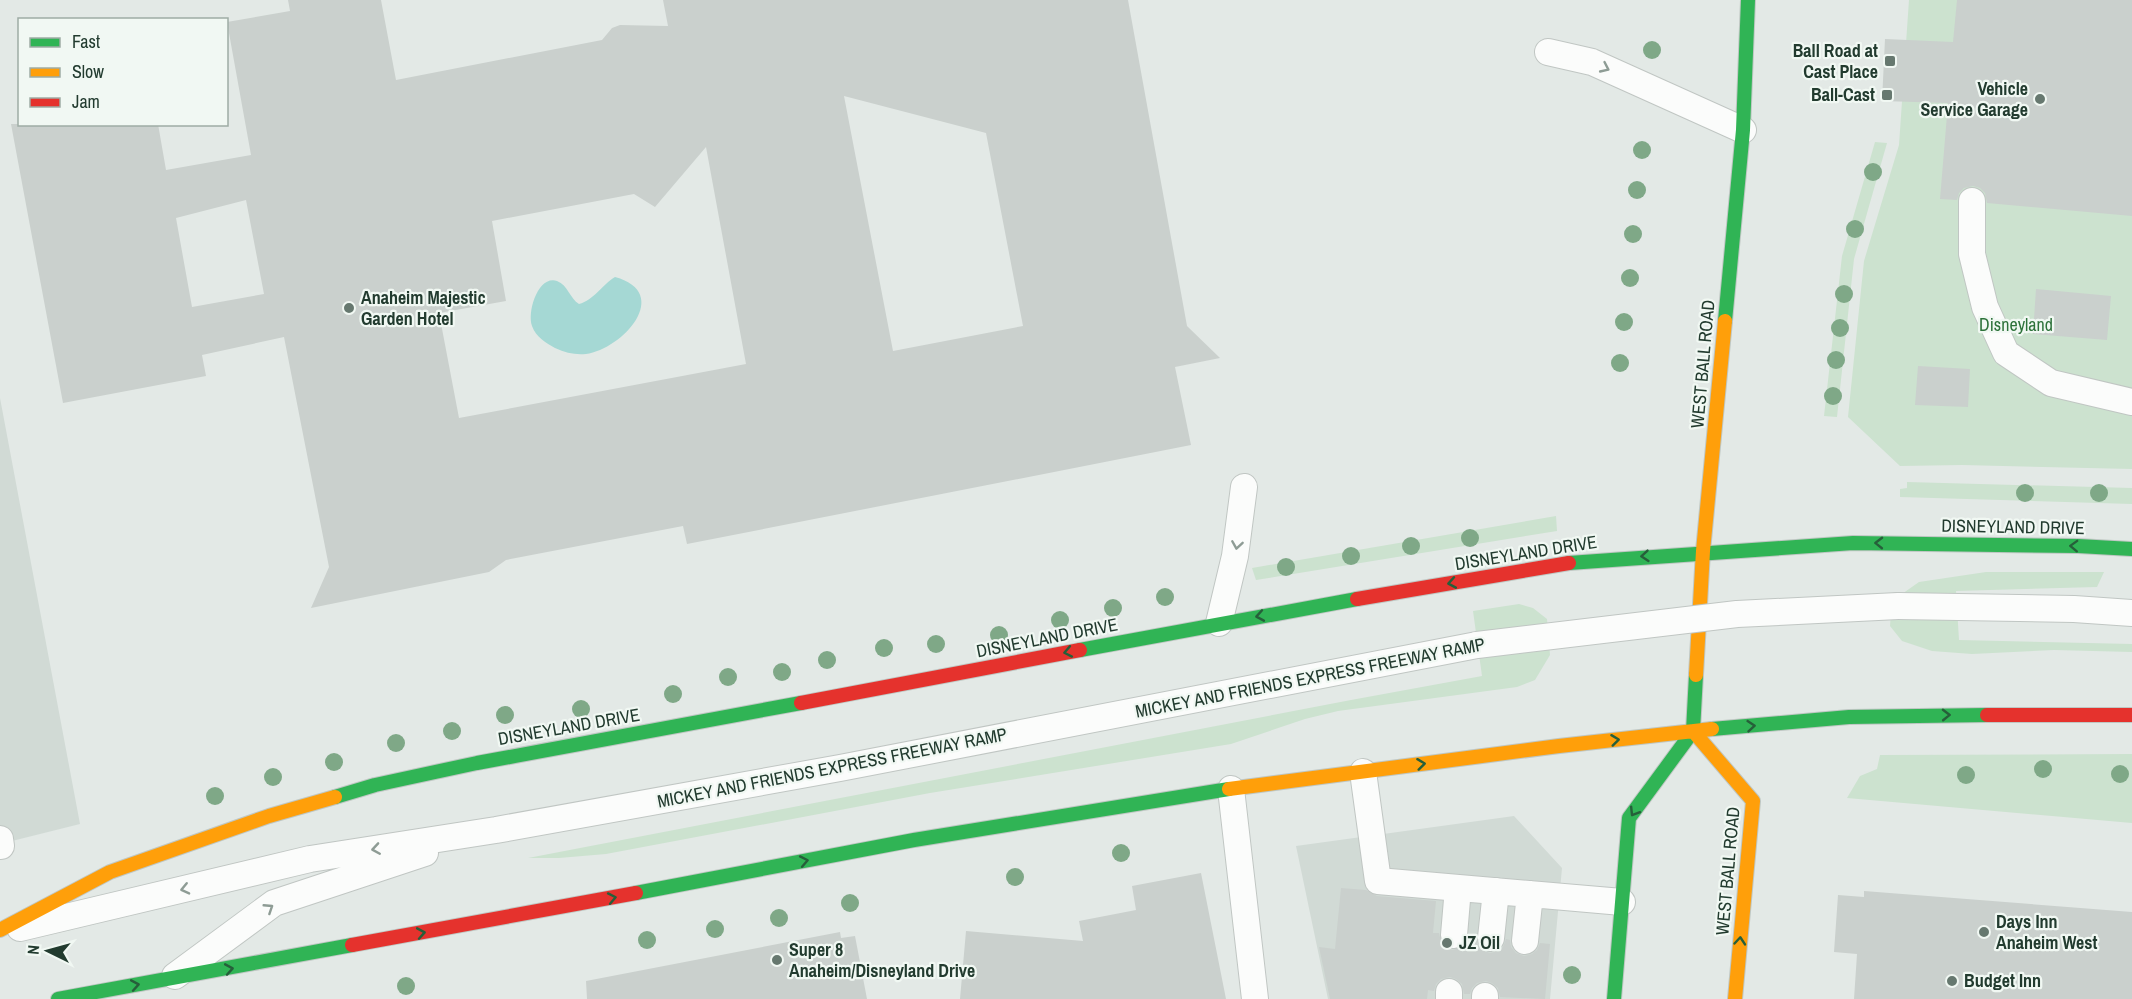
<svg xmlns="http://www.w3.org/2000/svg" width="2132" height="999" viewBox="0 0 2132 999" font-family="'Archivo Narrow',sans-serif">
	<rect width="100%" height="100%" fill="#e3e9e6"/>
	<path fill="#d1dad5" d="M 0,398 L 80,824 L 0,844 Z
		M 1514,816 L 1562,868 L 1550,999 L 1328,999 L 1296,846 Z"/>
	<path fill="#cce2cf" d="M 1909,0 L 2132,0 L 2132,469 L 1962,465 L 1900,466 L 1848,417 L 1864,261 L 1899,145 Z
		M 1875,142 L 1887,143 L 1854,259 L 1837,417 L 1824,416 L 1842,256 Z
		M 1907,482 L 2132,488 L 2132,504 L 1900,497 L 1900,489 L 1907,488 Z
		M 1556,516 L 1557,531 L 1256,580 L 1252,568 Z
		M 1986,572 L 2104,572 L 2097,587 L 1956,591 L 1959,640 L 2132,644 L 2132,652 L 2054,650 L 1972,654 L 1932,651 L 1902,641 L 1890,626 L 1892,601 L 1919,582 Z
		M 1519,604 L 1533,608 L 1547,619 L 1550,655 L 1535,680 L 1517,687 L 1338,711 L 1305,719 L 1231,744 L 930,793 L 606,854 L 559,858 L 528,858 L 1351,700 L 1482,676 L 1473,611 Z
		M 2132,754 L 2132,823 L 1847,798 L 1860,776 L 1877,769 L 1880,755 Z"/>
	<path fill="#a5d8d4" d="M 615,277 C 673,293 623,349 586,354 C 575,355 566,353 555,348 C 546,343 536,337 532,326 C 527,312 538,275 557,281 C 568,285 570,299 579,304 C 594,300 602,285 615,277 Z"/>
	<path fill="#cad0cd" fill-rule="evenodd" d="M 288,0 L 381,0 L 396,80 L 602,40 L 612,28 L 620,25 L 668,26 L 663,0 L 1128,0 L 1187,326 L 1220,358 L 1175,367 L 1191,445 L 687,544 L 683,526 L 506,560 L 489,572 L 311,608 L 329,567 L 284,337 L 202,355 L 206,376 L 63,403 L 11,124 L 158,124 L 166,170 L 251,155 L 227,22 L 290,11 ZM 844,96 L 986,133 L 1023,326 L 893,351 ZM 706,147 L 746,364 L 459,418 L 439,313 L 506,301 L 492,221 L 634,194 L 655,207 ZM 246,200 L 264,294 L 192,307 L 176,218 Z
		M 1957,0 L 2132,0 L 2132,216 L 1987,203 L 1985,193 L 1980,188 L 1973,186 L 1964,188 L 1959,193 L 1957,200 L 1940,199 L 1948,103 L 1882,101 L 1885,39 L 1953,42 Z
		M 2036,289 L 2111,296 L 2107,340 L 2033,334 Z
		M 1918,366 L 1970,369 L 1968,407 L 1915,405 Z
		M 1201,873 L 1226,999 L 960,999 L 966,931 L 1083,941 L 1079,921 L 1136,910 L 1132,886 Z
		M 1341,888 L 1366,890 L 1377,896 L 1436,901 L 1433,933 L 1439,933 L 1441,942 L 1446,948 L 1452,950 L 1461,948 L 1467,943 L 1469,936 L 1476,937 L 1477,944 L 1482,950 L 1490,953 L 1498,951 L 1503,947 L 1506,939 L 1510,940 L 1511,947 L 1516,953 L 1524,956 L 1532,954 L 1537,950 L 1540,943 L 1550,944 L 1545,999 L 1500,997 L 1498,988 L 1492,983 L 1486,981 L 1477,983 L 1472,988 L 1470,994 L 1464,994 L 1462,984 L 1456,979 L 1450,977 L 1441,979 L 1436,984 L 1434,991 L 1428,990 L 1427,999 L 1330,999 L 1319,947 L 1335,949 Z
		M 1864,891 L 2132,912 L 2132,999 L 1854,999 L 1857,954 L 1834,952 L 1838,895 L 1864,897 Z
		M 840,932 L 841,938 L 855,936 L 867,999 L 587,999 L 586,981 Z"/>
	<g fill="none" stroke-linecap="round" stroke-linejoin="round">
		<defs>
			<path id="lane" d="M 1548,52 L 1592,62 L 1743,130
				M 1972,201 L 1972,254 L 1985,307 L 2006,353 L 2051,383 L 2132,402
				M 1898,606 L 2074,609 L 2132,613
				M 1219,623 L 1235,556 L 1244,487
				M 1363,772 L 1378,881 L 1622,902
				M 1231,789 L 1255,999
				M 0,839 L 1,846
				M 20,928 L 310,859 L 496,830 L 840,768 L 1477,645
				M 1454,935 L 1458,888
				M 1491,938 L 1496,891
				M 1525,941 L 1530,894
				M 175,976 L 274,903 L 425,853
				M 1449,999 L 1449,992
				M 1485,999 L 1485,996"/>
			<path id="fast" d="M 1725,321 L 1743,130 L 1748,0
				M 1569,563 L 1853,543 L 2078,546 L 2132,549
				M 1080,650 L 1357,599
				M 1712,729 L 1849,717 L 1987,715
				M 335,797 L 375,785 L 477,763 L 801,703
				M 636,893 L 914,840 L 1229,789
				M 58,999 L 352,945
				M 1614,999 L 1629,818 L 1693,731 L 1696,675"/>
			<path id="slow" d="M 1696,675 L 1703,551 L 1725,321
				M 1693,731 L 1753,801 L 1735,999
				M 1229,789 L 1559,746 L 1712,729
				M 0,930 L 110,872 L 269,816 L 335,797"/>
			<path id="jam" d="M 1357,599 L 1569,563
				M 801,703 L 1080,650
				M 1987,715 L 2132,715
				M 352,945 L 636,893"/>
		</defs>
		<use href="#lane" stroke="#c0c6c3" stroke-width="28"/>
		<use href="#fast" stroke="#bfc7c3" stroke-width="16"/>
		<use href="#slow" stroke="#bfc7c3" stroke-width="16"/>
		<use href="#jam" stroke="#bfc7c3" stroke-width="16"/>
		<use href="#lane" stroke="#fbfcfb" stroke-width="26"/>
		<use href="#fast" stroke="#30b455" stroke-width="14"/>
		<use href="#slow" stroke="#ff9f0a" stroke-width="14"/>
		<use href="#jam" stroke="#e5322d" stroke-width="14"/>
		<defs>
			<path id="lane-bridge" d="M 1477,645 L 1737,614 L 1898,606"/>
		</defs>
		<use href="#lane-bridge" stroke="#c0c6c3" stroke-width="28" stroke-linecap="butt"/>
		<use href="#lane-bridge" stroke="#fbfcfb" stroke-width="26"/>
	</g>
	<g fill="#7fa887">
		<circle cx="1652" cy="50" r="9"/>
		<circle cx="1642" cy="150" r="9"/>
		<circle cx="1873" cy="172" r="9"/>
		<circle cx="1637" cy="190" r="9"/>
		<circle cx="1855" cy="229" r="9"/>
		<circle cx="1633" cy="234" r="9"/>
		<circle cx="1630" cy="278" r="9"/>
		<circle cx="1844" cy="294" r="9"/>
		<circle cx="1624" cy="322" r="9"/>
		<circle cx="1840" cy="328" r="9"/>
		<circle cx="1836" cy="360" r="9"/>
		<circle cx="1620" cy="363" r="9"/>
		<circle cx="1833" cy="396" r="9"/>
		<circle cx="2025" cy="493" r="9"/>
		<circle cx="2099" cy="493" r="9"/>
		<circle cx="1470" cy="538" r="9"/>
		<circle cx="1411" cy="546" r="9"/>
		<circle cx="1351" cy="556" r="9"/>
		<circle cx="1286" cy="567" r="9"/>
		<circle cx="1165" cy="597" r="9"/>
		<circle cx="1113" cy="608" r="9"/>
		<circle cx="1060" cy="620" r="9"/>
		<circle cx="999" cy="635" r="9"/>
		<circle cx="936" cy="644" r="9"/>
		<circle cx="884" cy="648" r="9"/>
		<circle cx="827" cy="660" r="9"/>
		<circle cx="782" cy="672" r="9"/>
		<circle cx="728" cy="677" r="9"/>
		<circle cx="673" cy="694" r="9"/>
		<circle cx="581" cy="709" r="9"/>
		<circle cx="505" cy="715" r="9"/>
		<circle cx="452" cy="731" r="9"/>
		<circle cx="396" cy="743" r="9"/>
		<circle cx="334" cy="762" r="9"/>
		<circle cx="2043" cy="769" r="9"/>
		<circle cx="2120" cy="774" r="9"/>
		<circle cx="1966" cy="775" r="9"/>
		<circle cx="273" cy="777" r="9"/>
		<circle cx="215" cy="796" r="9"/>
		<circle cx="1121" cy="853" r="9"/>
		<circle cx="1015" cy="877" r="9"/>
		<circle cx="850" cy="903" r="9"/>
		<circle cx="779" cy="918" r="9"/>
		<circle cx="715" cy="929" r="9"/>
		<circle cx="647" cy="940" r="9"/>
		<circle cx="1572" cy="975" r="9"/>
		<circle cx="406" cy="986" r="9"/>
	</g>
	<defs><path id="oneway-chevron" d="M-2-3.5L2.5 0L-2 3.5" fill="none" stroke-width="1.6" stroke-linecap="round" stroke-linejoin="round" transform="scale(1.5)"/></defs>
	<g stroke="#8e9c95">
		<use href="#oneway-chevron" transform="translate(1605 68) rotate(25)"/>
		<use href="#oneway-chevron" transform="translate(1237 545) rotate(99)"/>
		<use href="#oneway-chevron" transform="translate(376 849) rotate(171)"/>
		<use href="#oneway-chevron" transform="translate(185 889) rotate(167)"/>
		<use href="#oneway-chevron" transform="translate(269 908) rotate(-33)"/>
	</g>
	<g stroke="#265f3a">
		<use href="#oneway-chevron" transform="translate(1879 543) rotate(-179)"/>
		<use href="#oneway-chevron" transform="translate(2074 546) rotate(-178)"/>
		<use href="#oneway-chevron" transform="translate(1645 556) rotate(175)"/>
		<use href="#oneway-chevron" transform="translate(1452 583) rotate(170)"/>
		<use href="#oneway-chevron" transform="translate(1260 616) rotate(170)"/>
		<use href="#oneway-chevron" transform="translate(1068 652) rotate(169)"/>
		<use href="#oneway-chevron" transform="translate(1946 715) rotate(-1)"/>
		<use href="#oneway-chevron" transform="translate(1751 726) rotate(-5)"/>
		<use href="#oneway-chevron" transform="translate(1615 740) rotate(-7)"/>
		<use href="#oneway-chevron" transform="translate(1421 764) rotate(-7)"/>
		<use href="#oneway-chevron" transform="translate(1634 812) rotate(122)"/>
		<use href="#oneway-chevron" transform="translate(804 861) rotate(-11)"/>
		<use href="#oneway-chevron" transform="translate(612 898) rotate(-11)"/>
		<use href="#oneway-chevron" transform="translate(421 933) rotate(-10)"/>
		<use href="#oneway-chevron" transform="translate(1740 941) rotate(-85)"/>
		<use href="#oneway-chevron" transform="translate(229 969) rotate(-10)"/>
		<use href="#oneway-chevron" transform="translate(135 985) rotate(-10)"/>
	</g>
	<g fill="#66786f" stroke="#f1f8f3" stroke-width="2">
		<rect x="1884" y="55" width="12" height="12" rx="3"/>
		<rect x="1881" y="89" width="12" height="12" rx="3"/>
		<circle cx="2040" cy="99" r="6"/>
		<circle cx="349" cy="308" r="6"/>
		<circle cx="1984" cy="932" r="6"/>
		<circle cx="1447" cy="943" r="6"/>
		<circle cx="777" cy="960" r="6"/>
		<circle cx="1952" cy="981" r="6"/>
	</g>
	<g text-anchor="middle" stroke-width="4.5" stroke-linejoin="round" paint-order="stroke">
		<g font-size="18" font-weight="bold" fill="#223b2f" stroke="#f1f8f3" text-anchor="start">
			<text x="1878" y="57" text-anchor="end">Ball Road at<tspan x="1878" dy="21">Cast Place</tspan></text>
			<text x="2028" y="95" text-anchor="end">Vehicle<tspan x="2028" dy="21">Service Garage</tspan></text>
			<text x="1875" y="101" text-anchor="end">Ball-Cast</text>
			<text x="361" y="304">Anaheim Majestic<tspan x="361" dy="21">Garden Hotel</tspan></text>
			<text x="1996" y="928">Days Inn<tspan x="1996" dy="21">Anaheim West</tspan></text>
			<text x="1459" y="949">JZ Oil</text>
			<text x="789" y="956">Super 8<tspan x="789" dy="21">Anaheim/Disneyland Drive</tspan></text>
			<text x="1964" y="987">Budget Inn</text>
		</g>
		<g font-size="18" fill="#2d723a" stroke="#f1f8f3">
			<text x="2016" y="331">Disneyland</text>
		</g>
		<g font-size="18" fill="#223b2f" stroke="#f1f8f3">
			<text transform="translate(1703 364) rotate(-85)" y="6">WEST BALL ROAD</text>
			<text transform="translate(2013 527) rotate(1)" y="6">DISNEYLAND DRIVE</text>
			<text transform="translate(1526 553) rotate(-9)" y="6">DISNEYLAND DRIVE</text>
			<text transform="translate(1047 638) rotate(-11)" y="6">DISNEYLAND DRIVE</text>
			<text transform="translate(1310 678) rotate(-11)" y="6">MICKEY AND FRIENDS EXPRESS FREEWAY RAMP</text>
			<text transform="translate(569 727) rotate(-10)" y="6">DISNEYLAND DRIVE</text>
			<text transform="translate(832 768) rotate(-11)" y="6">MICKEY AND FRIENDS EXPRESS FREEWAY RAMP</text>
			<text transform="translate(1728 871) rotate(-85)" y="6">WEST BALL ROAD</text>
		</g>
	</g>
	<rect x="18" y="18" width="210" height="108" fill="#f1f8f3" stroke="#9eaca5" stroke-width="1.5"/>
	<rect x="30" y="38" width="30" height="9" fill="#30b455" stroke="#9eaca5" stroke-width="1.5"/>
	<text x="72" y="48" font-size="18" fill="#223b2f">Fast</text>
	<rect x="30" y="68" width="30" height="9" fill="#ff9f0a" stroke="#9eaca5" stroke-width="1.5"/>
	<text x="72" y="78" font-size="18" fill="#223b2f">Slow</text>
	<rect x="30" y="98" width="30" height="9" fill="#e5322d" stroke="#9eaca5" stroke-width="1.5"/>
	<text x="72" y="108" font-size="18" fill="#223b2f">Jam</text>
	<g transform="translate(48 951) rotate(275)" stroke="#f1f8f3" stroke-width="4.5" paint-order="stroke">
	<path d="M0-4.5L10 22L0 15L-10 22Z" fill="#223b2f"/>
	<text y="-9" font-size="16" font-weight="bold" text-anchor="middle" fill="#223b2f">N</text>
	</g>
</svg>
